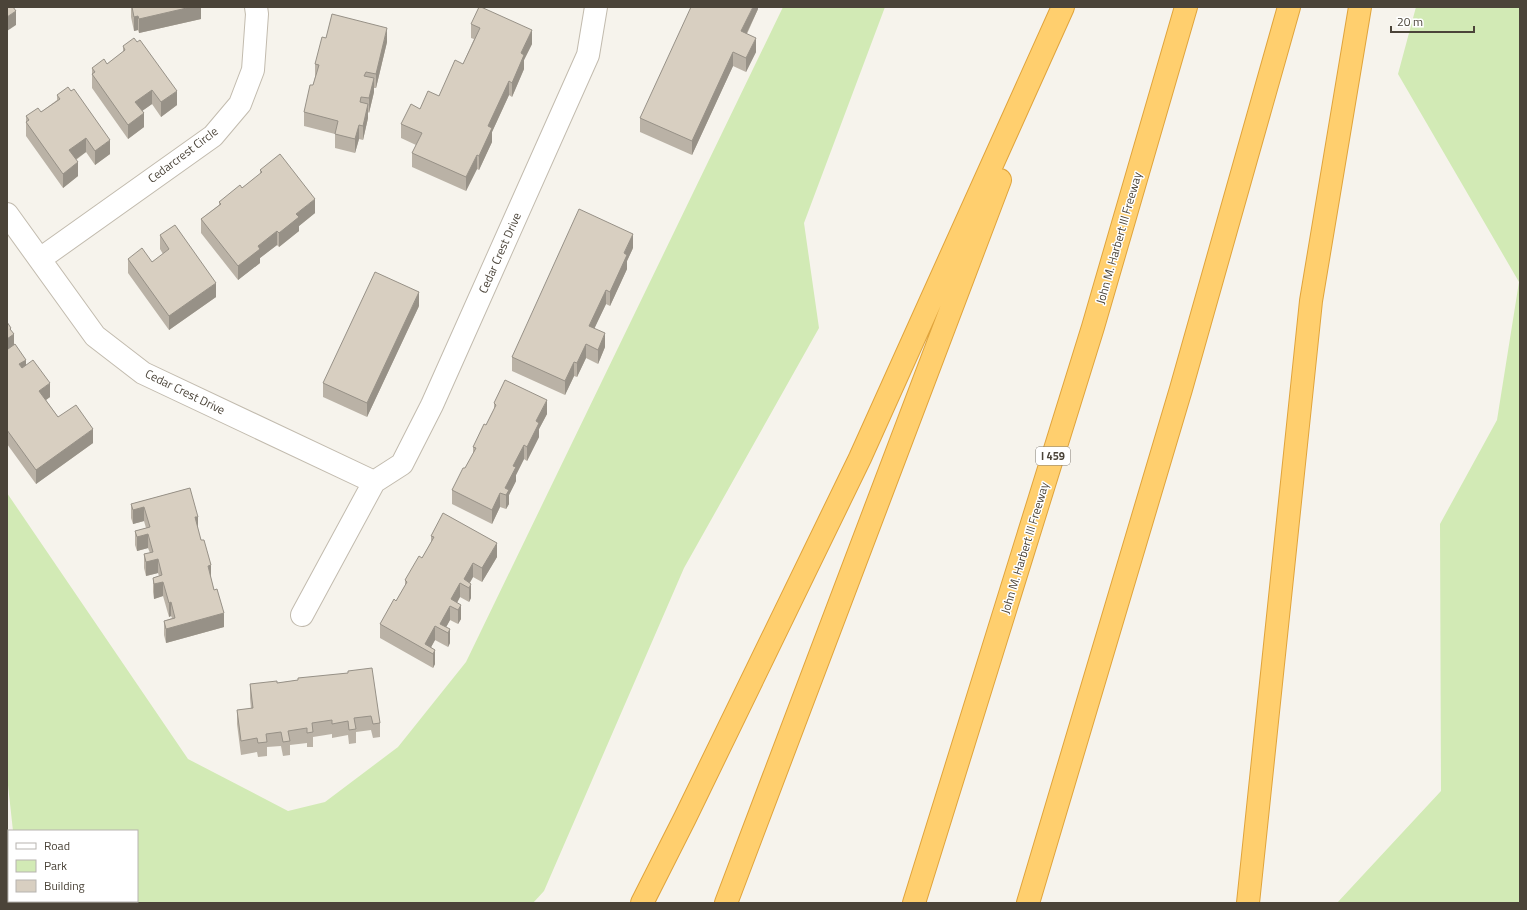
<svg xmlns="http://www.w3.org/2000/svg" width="1527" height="910" viewBox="0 0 1527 910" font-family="'Titillium Web',sans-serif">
	<rect width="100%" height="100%" fill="#f6f3ec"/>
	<path fill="#d2eab5" d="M 783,7 L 885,7 L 804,223 L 819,328 L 684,568 L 544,891 L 533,903 L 22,903 L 21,901 L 137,901 L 137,831 L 13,831 L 7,776 L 7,493 L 188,759 L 288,811 L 325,802 L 398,747 L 466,662 Z
		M 1416,7 L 1520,7 L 1520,903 L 1337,903 L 1441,791 L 1440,524 L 1497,420 L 1519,282 L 1398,74 Z"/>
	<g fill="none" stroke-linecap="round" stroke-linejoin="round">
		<defs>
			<path id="street" d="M 7,214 L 95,336 L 143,373 L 374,482
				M 40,259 L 213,136 L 240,104 L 253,70 L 257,14 L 256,7
				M 302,615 L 374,482 L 402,464 L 432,405 L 588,55 L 596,7"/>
			<path id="highway" d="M 642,903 L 685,818 L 860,458 L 1063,7
				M 726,903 L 1000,180
				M 914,903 L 1093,327 L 1186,7
				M 1028,903 L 1181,389 L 1289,7
				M 1248,903 L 1311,301 L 1360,7"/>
		</defs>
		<use href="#street" stroke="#c2bbae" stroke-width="24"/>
		<use href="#highway" stroke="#e0a43c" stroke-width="24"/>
		<use href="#street" stroke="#fff" stroke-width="22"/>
		<use href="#highway" stroke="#ffcf6e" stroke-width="22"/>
	</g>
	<path fill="#bab2a6" d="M 131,7 L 201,7 L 201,19 L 139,33 L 138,30 L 134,31 L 131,17 Z
		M 758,7 L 758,9 L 747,34 L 756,52 L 746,72 L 733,66 L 692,155 L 640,132 L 640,118 Z
		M 471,24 L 532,44 L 524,60 L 524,69 L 512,97 L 509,95 L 492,132 L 492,142 L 479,170 L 477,169 L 466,191 L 412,167 L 412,153 L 416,145 L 401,138 L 401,124 L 420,109 L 439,96 L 463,64 L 474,39 L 471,38 Z
		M 326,38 L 387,42 L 376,88 L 374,88 L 374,92 L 369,113 L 368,112 L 368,118 L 363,140 L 359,139 L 355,153 L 335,148 L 335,134 L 304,126 L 304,112 L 313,85 L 315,77 L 315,64 Z
		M 123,46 L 177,105 L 161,117 L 152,104 L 142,111 L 144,127 L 128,139 L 92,88 L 92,68 L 107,64 L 123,52 Z
		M 57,95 L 110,154 L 95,165 L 86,152 L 76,160 L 78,176 L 63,188 L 26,136 L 26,116 L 41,112 L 57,100 Z
		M 260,170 L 315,213 L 299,226 L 299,231 L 279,247 L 277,245 L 260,258 L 260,263 L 238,280 L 201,233 L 201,219 L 219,205 L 219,202 L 242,188 L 260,174 Z
		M 160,235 L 216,297 L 169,330 L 128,273 L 128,259 L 152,262 L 163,254 L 160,249 Z
		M 633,248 L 627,261 L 627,269 L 610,306 L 606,304 L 594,328 L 605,347 L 598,364 L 586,358 L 577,377 L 574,376 L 565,395 L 512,371 L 512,357 Z
		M 419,306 L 367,417 L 323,397 L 323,383 Z
		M 7,322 L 11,330 L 14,344 L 26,365 L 50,397 L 46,400 L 58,417 L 93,443 L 36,484 L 7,444 Z
		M 494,403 L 547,414 L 539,429 L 539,437 L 527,461 L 524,459 L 516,475 L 516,481 L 509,495 L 509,504 L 506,509 L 500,507 L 492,524 L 452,504 L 452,490 L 465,468 L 473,454 L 473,447 L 486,425 L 494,409 Z
		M 190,488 L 198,530 L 224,627 L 166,643 L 164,635 L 164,621 L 172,618 L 171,616 L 169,617 L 163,596 L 154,599 L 153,592 L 153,578 L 159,576 L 158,573 L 146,576 L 144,568 L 144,554 L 150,553 L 148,548 L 137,551 L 135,545 L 135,531 L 146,528 L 144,521 L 133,524 L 131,518 L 131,504 Z
		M 431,536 L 497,557 L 482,582 L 473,577 L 470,583 L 471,598 L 469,602 L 460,597 L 457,603 L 461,619 L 458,624 L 450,620 L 446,627 L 450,629 L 450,643 L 448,647 L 435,640 L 431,647 L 435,650 L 435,664 L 433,668 L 380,638 L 380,624 L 396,601 L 405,586 L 405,580 L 422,558 L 431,542 Z
		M 348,673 L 380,723 L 380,737 L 373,738 L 371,730 L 356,732 L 356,743 L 349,744 L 348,735 L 332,738 L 332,734 L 313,737 L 313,747 L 307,747 L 307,743 L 290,745 L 290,755 L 283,756 L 281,746 L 267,747 L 267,756 L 258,757 L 257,752 L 241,755 L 237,724 L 237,710 L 251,709 L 250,698 L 250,684 L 277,683 Z"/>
	<path fill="#979187" d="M 191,7 L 201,7 L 201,19 L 139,33 L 139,19 Z
		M 753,7 L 758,7 L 758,9 L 741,45 L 741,31 Z
		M 16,11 L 16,25 L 7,31 L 7,17 Z
		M 138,16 L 138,30 L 134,31 L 134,17 Z
		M 387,28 L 387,42 L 376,88 L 376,74 Z
		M 532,30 L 532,44 L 524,60 L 524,69 L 512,97 L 512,83 L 521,53 Z
		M 756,38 L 756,52 L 746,72 L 746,58 Z
		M 733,52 L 733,66 L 692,155 L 692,141 Z
		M 374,78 L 374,92 L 369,113 L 369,98 Z
		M 509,81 L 509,95 L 492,132 L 492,142 L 479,170 L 479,156 L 488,126 Z
		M 152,90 L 152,104 L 135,116 L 135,102 Z
		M 177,91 L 177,105 L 161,117 L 161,102 Z
		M 368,104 L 368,118 L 363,140 L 363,126 Z
		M 144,113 L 144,127 L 128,139 L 128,125 Z
		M 359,125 L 359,139 L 355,153 L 355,139 Z
		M 86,138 L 86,152 L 69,164 L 69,150 Z
		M 110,140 L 110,154 L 95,165 L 95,151 Z
		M 477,155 L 477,169 L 466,191 L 466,177 Z
		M 78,162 L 78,176 L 63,188 L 63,174 Z
		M 315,199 L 315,213 L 299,226 L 299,231 L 279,247 L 279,233 L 296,214 Z
		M 277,231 L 277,245 L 260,258 L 260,263 L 238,280 L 238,266 L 258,246 Z
		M 633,234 L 633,248 L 627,261 L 627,269 L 610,306 L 610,292 L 624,253 Z
		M 216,283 L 216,297 L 169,330 L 169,316 Z
		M 606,290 L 606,304 L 589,340 L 589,326 Z
		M 419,292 L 419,306 L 367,417 L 367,403 Z
		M 11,328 L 11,336 L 14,334 L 14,348 L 7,353 L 7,339 L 10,329 Z
		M 605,333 L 605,347 L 598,364 L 598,350 Z
		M 586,344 L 586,358 L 577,377 L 577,363 Z
		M 26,360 L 26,374 L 19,364 Z
		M 574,362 L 574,376 L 565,395 L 565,381 Z
		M 50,383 L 50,397 L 39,405 L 39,391 Z
		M 547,400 L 547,414 L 539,429 L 539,437 L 527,461 L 527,447 L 536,421 Z
		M 93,429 L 93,443 L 36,484 L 36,470 Z
		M 524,445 L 524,459 L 516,475 L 516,481 L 509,495 L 509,504 L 506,509 L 506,495 L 505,488 L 513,466 Z
		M 500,493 L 500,507 L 492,524 L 492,510 Z
		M 144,507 L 144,521 L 133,524 L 133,510 Z
		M 195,517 L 198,517 L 198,531 Z
		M 148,534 L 148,548 L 137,551 L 137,537 Z
		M 497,543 L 497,557 L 482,582 L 482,568 Z
		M 158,559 L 158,573 L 146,576 L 146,562 Z
		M 473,563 L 473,577 L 467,587 L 464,579 Z
		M 211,565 L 211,579 L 208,566 Z
		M 163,582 L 163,596 L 154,599 L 154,584 Z
		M 460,583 L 460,597 L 454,608 L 451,599 Z
		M 471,584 L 471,598 L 469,602 L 469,588 Z
		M 171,602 L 171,616 L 169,617 L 169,603 Z
		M 461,605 L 461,619 L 458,624 L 458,610 Z
		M 450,606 L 450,620 L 444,631 L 440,624 Z
		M 224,613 L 224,627 L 166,643 L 166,629 Z
		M 435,626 L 435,640 L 429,651 L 425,644 Z
		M 450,629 L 450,643 L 448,647 L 448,633 Z
		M 435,650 L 435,664 L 433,668 L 433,654 Z"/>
	<path fill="#d8cfc1" stroke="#979187" d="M 7,7 L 13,7 L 16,11 L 7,17 Z
		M 132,7 L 191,7 L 139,19 L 138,16 L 134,17 Z
		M 479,7 L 481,7 L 532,30 L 521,53 L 524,55 L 512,83 L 509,81 L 488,126 L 492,128 L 479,156 L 477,155 L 466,177 L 412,153 L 422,133 L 401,124 L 411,104 L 420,109 L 428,91 L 439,96 L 455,60 L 463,64 L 480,28 L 471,24 Z
		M 691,7 L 753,7 L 741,31 L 756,38 L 746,58 L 733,52 L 692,141 L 640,118 Z
		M 332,14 L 387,28 L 376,74 L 366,72 L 364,76 L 374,78 L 369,98 L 361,97 L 360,102 L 368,104 L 363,126 L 359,125 L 355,139 L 335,134 L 338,121 L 304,112 L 310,85 L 313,85 L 319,65 L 315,64 L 322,37 L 326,38 Z
		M 134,38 L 137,42 L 140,40 L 177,91 L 161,102 L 152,90 L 135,102 L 144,113 L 128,125 L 92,74 L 95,72 L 92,68 L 104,59 L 107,64 L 125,50 L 123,46 Z
		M 68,87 L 71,91 L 74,89 L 110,140 L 95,151 L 86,138 L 69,150 L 78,162 L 63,174 L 26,122 L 29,120 L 26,116 L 38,108 L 41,112 L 60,99 L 57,95 Z
		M 280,154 L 315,199 L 296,214 L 299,217 L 279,233 L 277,231 L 258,246 L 260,249 L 238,266 L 201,219 L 221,204 L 219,202 L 240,185 L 242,188 L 262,172 L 260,170 Z
		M 579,209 L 633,234 L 624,253 L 627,255 L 610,292 L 606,290 L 589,326 L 605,333 L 598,350 L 586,344 L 577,363 L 574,362 L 565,381 L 512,357 Z
		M 175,225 L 216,283 L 169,316 L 128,259 L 142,248 L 152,262 L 169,249 L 160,235 Z
		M 375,272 L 419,292 L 367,403 L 323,383 Z
		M 7,322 L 11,328 L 10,329 L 14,334 L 7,339 Z
		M 15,344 L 26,360 L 19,364 L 22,368 L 33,360 L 50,383 L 39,391 L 58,417 L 76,405 L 93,429 L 36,470 L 7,430 L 7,348 L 8,349 Z
		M 505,380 L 547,400 L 536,421 L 539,423 L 527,447 L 524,445 L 513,466 L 516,467 L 505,488 L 509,490 L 506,495 L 500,493 L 492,510 L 452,490 L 463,468 L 465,468 L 476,448 L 473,447 L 484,424 L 486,425 L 496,405 L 494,403 Z
		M 190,488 L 198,517 L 195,517 L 201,540 L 204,540 L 211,565 L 208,566 L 214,590 L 217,589 L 224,613 L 166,629 L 164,621 L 175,618 L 171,602 L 169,603 L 163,582 L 154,584 L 153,578 L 162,575 L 158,559 L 146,562 L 144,554 L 153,552 L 148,534 L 137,537 L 135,531 L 150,527 L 144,507 L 133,510 L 131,504 Z
		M 443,513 L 497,543 L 482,568 L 473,563 L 464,579 L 471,584 L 469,588 L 460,583 L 451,599 L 461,605 L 458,610 L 450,606 L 440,624 L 450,629 L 448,633 L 435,626 L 425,644 L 435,650 L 433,654 L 380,624 L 394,599 L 396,601 L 407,582 L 405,580 L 419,556 L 422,558 L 434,537 L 431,536 Z
		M 372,668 L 380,723 L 373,724 L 371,716 L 354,718 L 356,729 L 349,730 L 348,721 L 332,724 L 332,720 L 312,723 L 313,732 L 307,733 L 307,728 L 288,731 L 290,741 L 283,742 L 281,732 L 266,734 L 267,742 L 258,743 L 257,738 L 241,741 L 237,710 L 253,708 L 250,684 L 277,681 L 277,683 L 298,680 L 298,678 L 348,673 L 348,671 Z"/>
	<g text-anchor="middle" stroke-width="3" stroke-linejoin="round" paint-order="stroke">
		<rect fill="#fff" stroke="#817c74" stroke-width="1" x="1036" y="447" width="34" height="18" rx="3"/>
		<g font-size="11" font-weight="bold" fill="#4b4439">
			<text x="1053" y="460">I 459</text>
		</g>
		<g font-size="12" fill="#4b4439" stroke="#fff">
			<text transform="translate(183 155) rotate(-37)" y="4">Cedarcrest Circle</text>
			<text transform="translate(1119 238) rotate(-74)" y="4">John M. Harbert III Freeway</text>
			<text transform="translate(500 253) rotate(-66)" y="4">Cedar Crest Drive</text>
			<text transform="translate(185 392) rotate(26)" y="4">Cedar Crest Drive</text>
			<text transform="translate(1025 548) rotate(-73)" y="4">John M. Harbert III Freeway</text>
		</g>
	</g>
	<rect width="1527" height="910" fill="none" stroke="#4b4439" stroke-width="16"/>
	<rect x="8" y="830" width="130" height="72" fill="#ffffff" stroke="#b7b4b0"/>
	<rect x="16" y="843" width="20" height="6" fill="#ffffff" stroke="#b7b4b0"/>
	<text x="44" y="850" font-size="12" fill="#4b4439">Road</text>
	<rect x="16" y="860" width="20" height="12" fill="#d2eab5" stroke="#b7b4b0"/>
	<text x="44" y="870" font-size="12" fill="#4b4439">Park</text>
	<rect x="16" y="880" width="20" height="12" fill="#d8cfc1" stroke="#b7b4b0"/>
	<text x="44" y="890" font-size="12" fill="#4b4439">Building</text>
	<path d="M1391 26v6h83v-6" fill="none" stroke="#4b4439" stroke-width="2"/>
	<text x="1397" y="26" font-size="12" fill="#4b4439" stroke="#ffffff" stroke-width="3" paint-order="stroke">20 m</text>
</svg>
